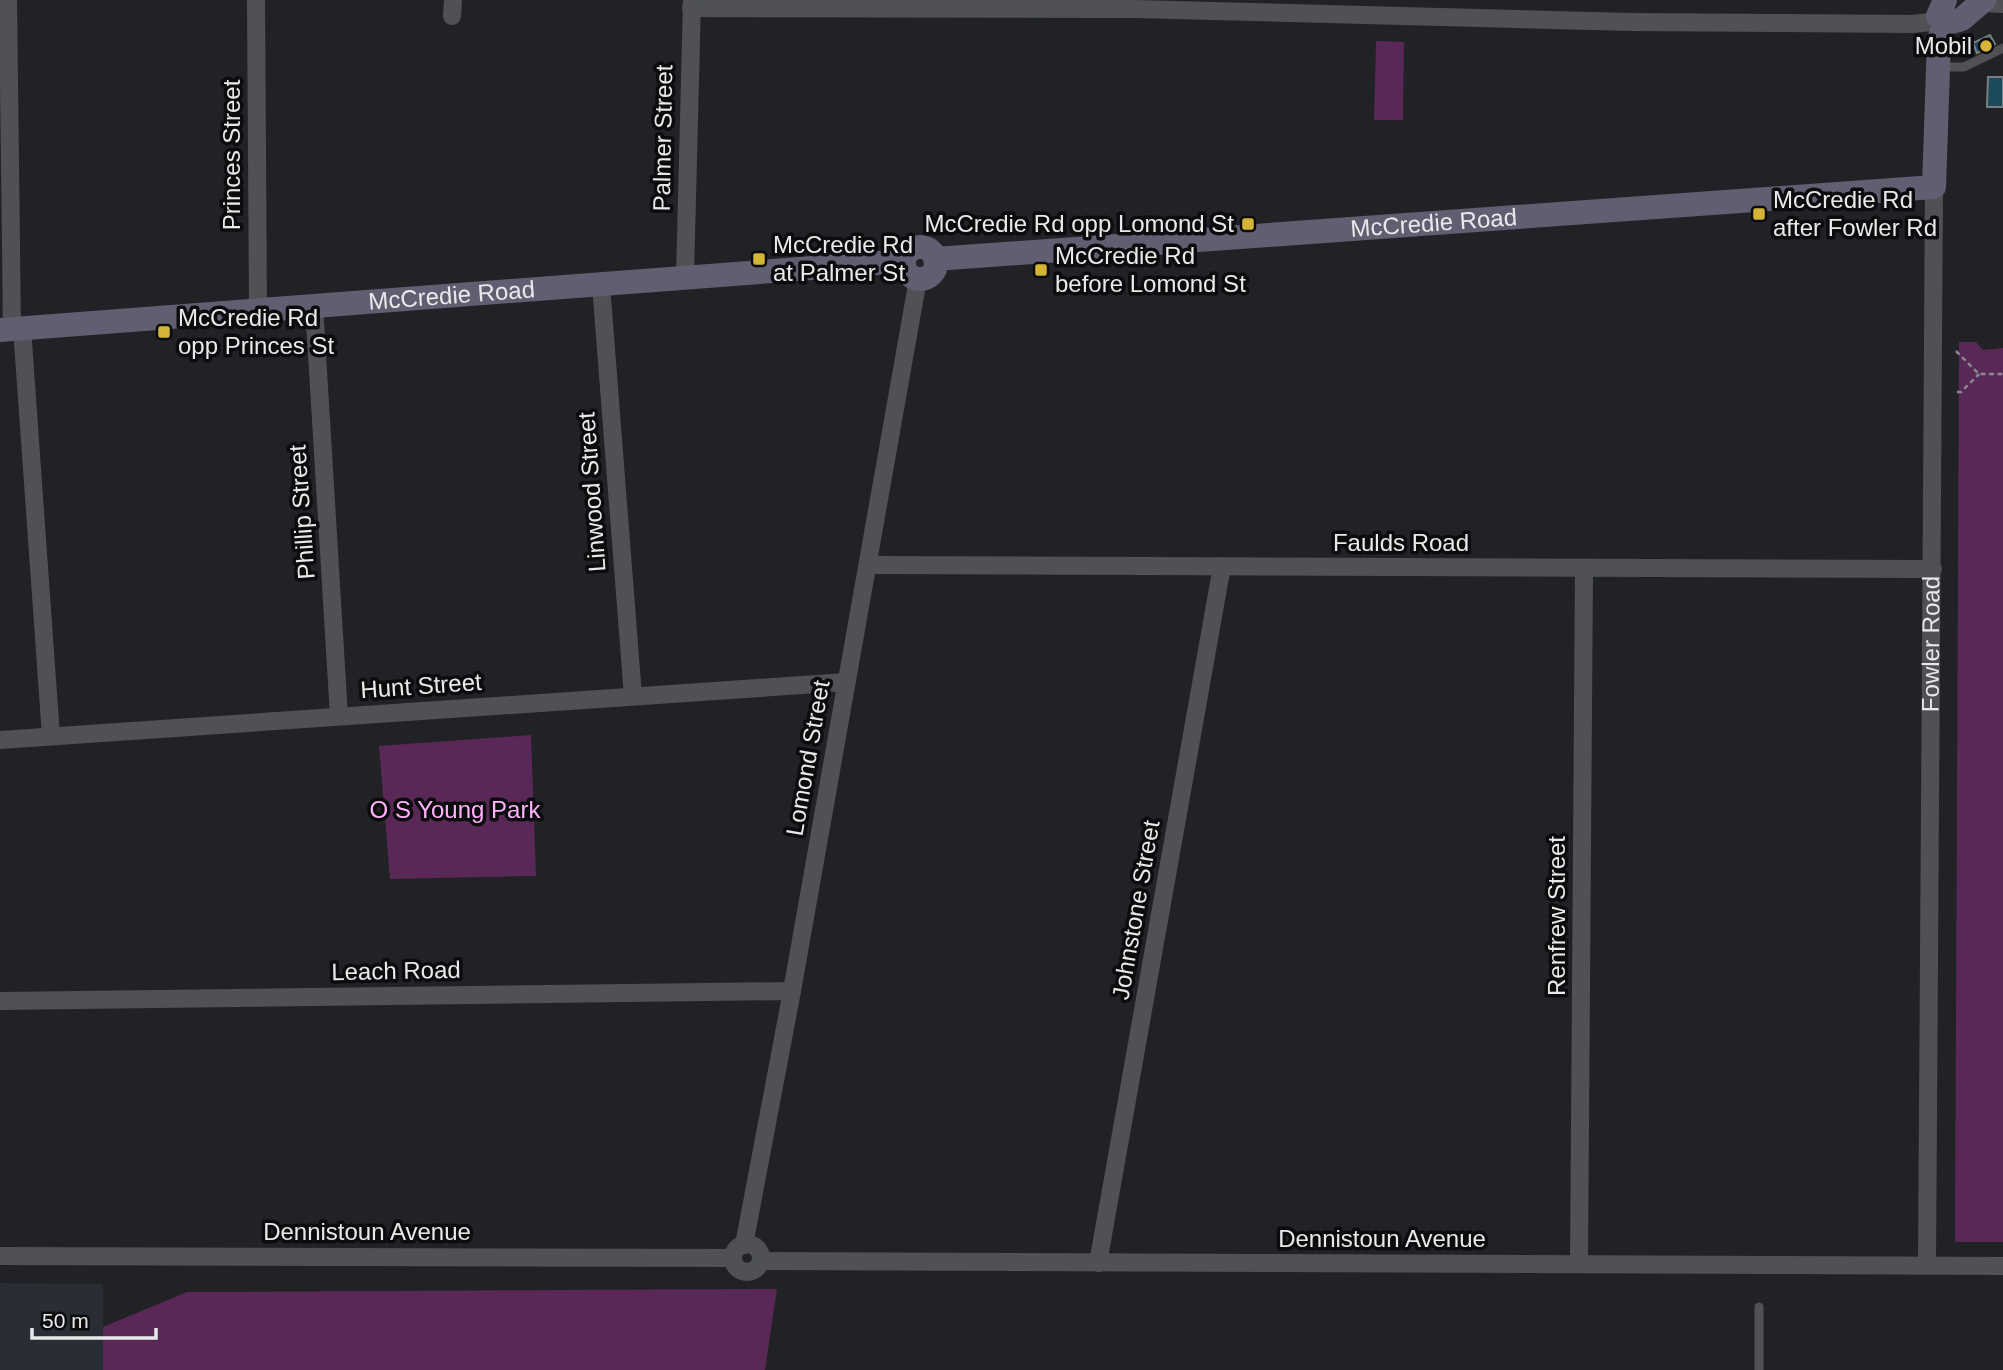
<svg xmlns="http://www.w3.org/2000/svg" width="2003" height="1370" viewBox="0 0 2003 1370" font-family="Arial,sans-serif">
	<rect width="100%" height="100%" fill="#212225"/>
	<path fill="#292d34" d="M 0,1283 L 103,1284 L 103,1370 L 0,1370 Z"/>
	<path fill="#592857" d="M 1376,41 L 1404,42 L 1403,120 L 1374,120 Z
		M 1959,342 L 1976,342 L 1983,350 L 2003,348 L 2003,1242 L 1955,1242 Z
		M 531,735 L 536,876 L 390,879 L 379,746 Z
		M 777,1289 L 765,1370 L 103,1370 L 103,1327 L 187,1292 Z"/>
	<path fill="#1b4a5d" stroke="#7a7e80" stroke-width="2" d="M 1990,35 L 1995,44 L 1977,53 L 1973,43 Z
		M 1988,77 L 2003,77 L 2003,107 L 1987,107 Z"/>
	<g fill="none" stroke-linecap="round" stroke-linejoin="round">
		<path stroke="#88898c" stroke-width="2.5" stroke-dasharray="5 3.5" stroke-linecap="butt" d="M 1956,351 L 1979,374 L 2003,374
			M 1957,392 L 1961,392 L 1979,374"/>
		<path stroke="#4f5154" stroke-width="9" d="M 1939,67 L 1964,67 L 2003,48
			M 1759,1307 L 1759,1370"/>
		<g stroke="#4f5154" stroke-width="18">
			<path d="M 8,0 L 12,329"/>
			<path d="M 256,0 L 258,309"/>
			<path d="M 1983,3 L 2003,4"/>
			<path d="M 691,8 L 1134,9 L 1631,22 L 1912,24 L 1940,21"/>
			<path d="M 452,16 L 453,0"/>
			<path d="M 685,278 L 692,0"/>
			<path d="M 601,285 L 633,696"/>
			<path d="M 314,305 L 339,716"/>
			<path d="M 22,328 L 51,736"/>
			<path d="M 869,565 L 1933,569"/>
			<path d="M 0,740 L 846,682"/>
			<path d="M 0,1001 L 792,991"/>
			<circle cx="747" cy="1258" r="14"/>
			<path d="M 744,1245 L 792,991 L 918,279"/>
			<path d="M 0,1256 L 733,1258"/>
			<path d="M 761,1261 L 2003,1266"/>
			<path d="M 1098,1263 L 1222,566"/>
			<path d="M 1579,1264 L 1584,569"/>
			<path id="s1" d="M 1927,1265 L 1934,187"/>
		</g>
		<g stroke="#615e72" stroke-width="24">
			<path d="M 1945,0 L 1938,16 L 1945,24"/>
			<path d="M 1945,24 L 1962,19 L 1984,0"/>
			<circle cx="920" cy="263" r="16"/>
			<path id="s2" d="M 935,259 L 1934,187 L 1939,39 L 1945,24"/>
			<path id="s3" d="M 0,330 L 904,261"/>
		</g>
	</g>
	<g fill="#d5b535" stroke="#0b0c0d" stroke-width="2.5">
		<circle cx="1986" cy="46" r="7"/>
		<rect x="1752" y="207" width="14" height="14" rx="3.5"/>
		<rect x="1241" y="217" width="14" height="14" rx="3.5"/>
		<rect x="752" y="252" width="14" height="14" rx="3.5"/>
		<rect x="1034" y="263" width="14" height="14" rx="3.5"/>
		<rect x="157" y="325" width="14" height="14" rx="3.5"/>
	</g>
	<g text-anchor="middle" stroke-width="7" stroke-linejoin="round" paint-order="stroke">
		<g font-size="24" fill="#e8e9eb" stroke="#0b0c0d" text-anchor="start">
			<text x="1972" y="54" text-anchor="end">Mobil</text>
			<text x="1773" y="208">McCredie Rd<tspan x="1773" dy="28">after Fowler Rd</tspan></text>
			<text x="1234" y="232" text-anchor="end">McCredie Rd opp Lomond St</text>
			<text x="773" y="253">McCredie Rd<tspan x="773" dy="28">at Palmer St</tspan></text>
			<text x="1055" y="264">McCredie Rd<tspan x="1055" dy="28">before Lomond St</tspan></text>
			<text x="178" y="326">McCredie Rd<tspan x="178" dy="28">opp Princes St</tspan></text>
		</g>
		<g font-size="24" fill="#e8e9eb" stroke="#0b0c0d">
			<text transform="translate(663 138) rotate(-89)" y="8">Palmer Street</text>
			<text transform="translate(232 155) rotate(-90)" y="8">Princes Street</text>
			<text dy="8" stroke="none"><textPath href="#s2" startOffset="500">McCredie Road</textPath></text>
			<text dy="8" stroke="none"><textPath href="#s3" startOffset="453">McCredie Road</textPath></text>
			<text transform="translate(592 492) rotate(-94)" y="8">Linwood Street</text>
			<text transform="translate(302 512) rotate(-94)" y="8">Phillip Street</text>
			<text x="1401" y="551">Faulds Road</text>
			<text dy="8" stroke="none"><textPath href="#s1" startOffset="621">Fowler Road</textPath></text>
			<text transform="translate(421 686) rotate(-4)" y="8">Hunt Street</text>
			<text transform="translate(808 758) rotate(-80)" y="8">Lomond Street</text>
			<text transform="translate(1136 910) rotate(-80)" y="8">Johnstone Street</text>
			<text transform="translate(1557 916) rotate(-90)" y="8">Renfrew Street</text>
			<text transform="translate(396 971) rotate(-1)" y="8">Leach Road</text>
			<text x="367" y="1240">Dennistoun Avenue</text>
			<text x="1382" y="1247">Dennistoun Avenue</text>
		</g>
		<g font-size="24" fill="#ffb1fa" stroke="#0b0c0d">
			<text x="455" y="818">O S Young Park</text>
		</g>
	</g>
	<path d="M32 1328v10h124v-10" fill="none" stroke="#e8e9eb" stroke-width="3.5"/>
	<text x="42" y="1328" font-size="21" fill="#e8e9eb" stroke="#0b0c0d" stroke-width="5" paint-order="stroke">50 m</text>
</svg>
